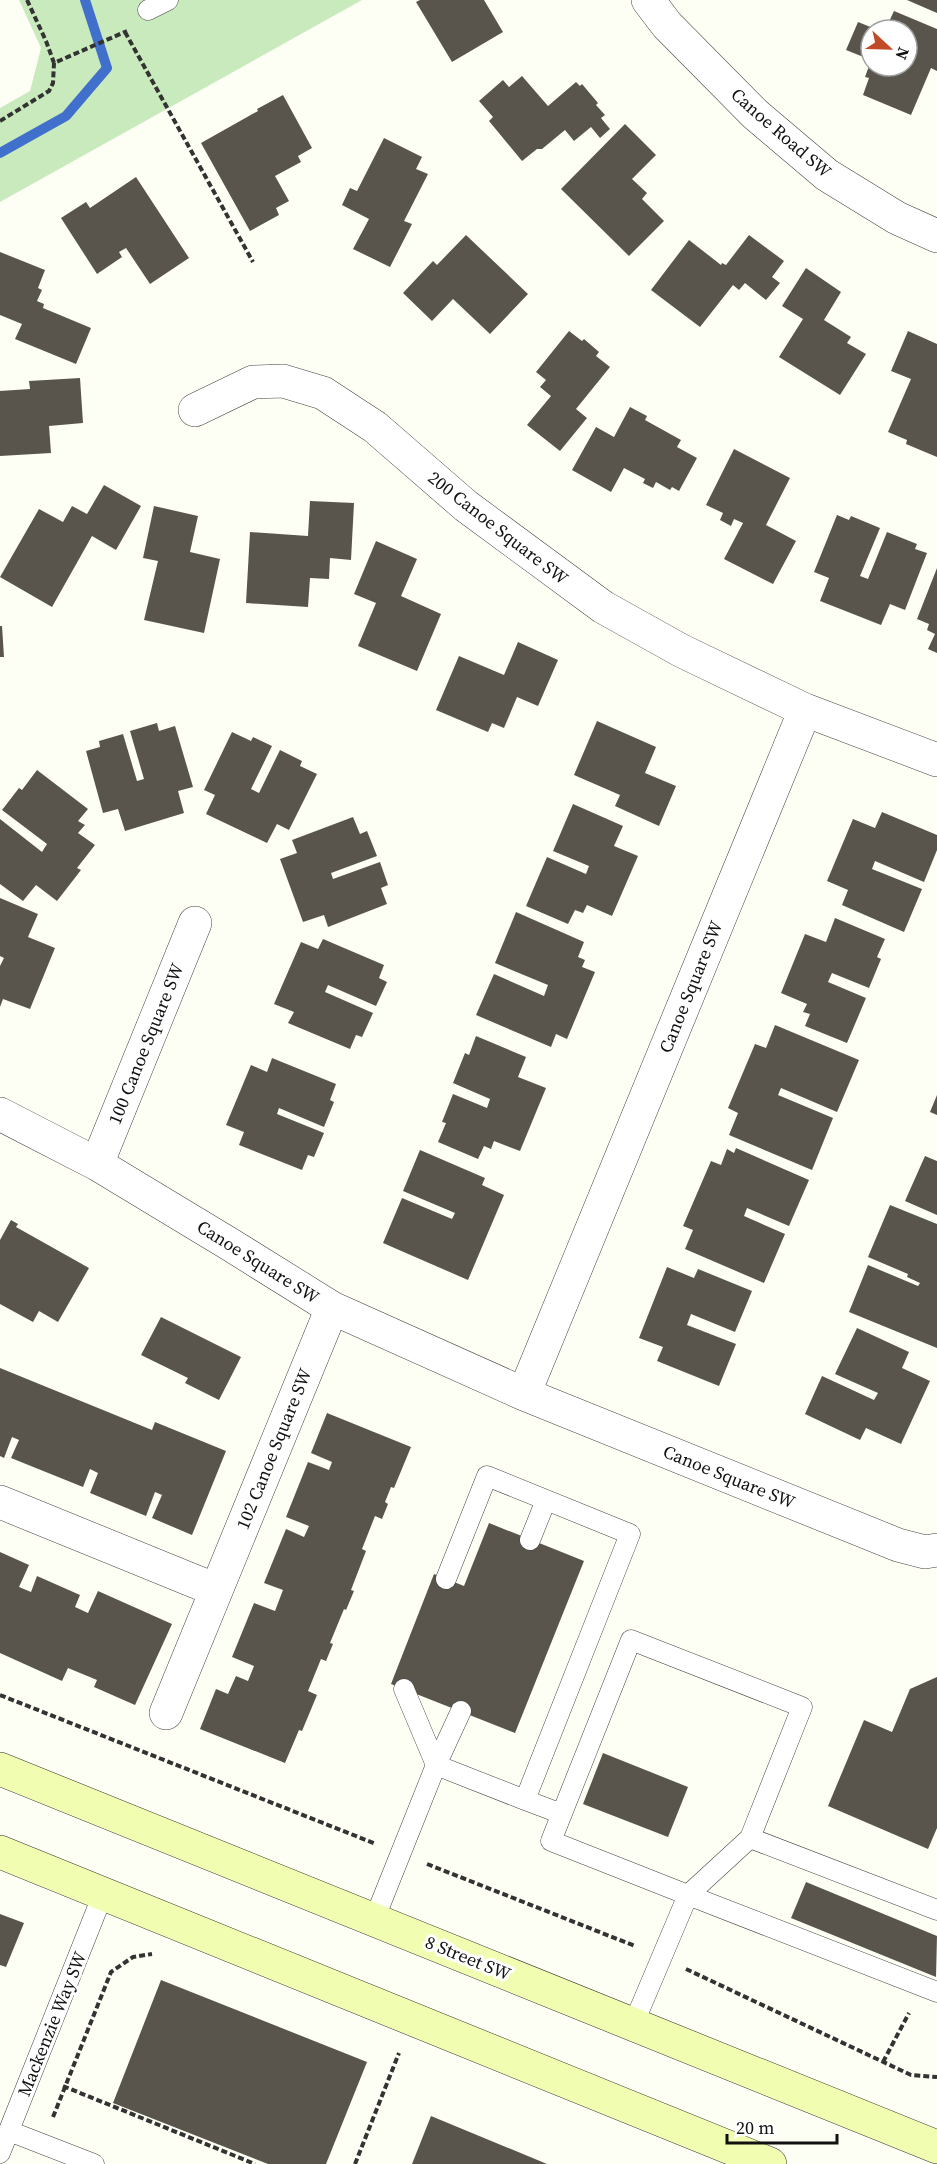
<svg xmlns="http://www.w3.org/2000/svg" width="937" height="2164" viewBox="0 0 937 2164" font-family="'Source Serif 4',serif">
	<rect width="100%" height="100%" fill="#fefff4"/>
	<path fill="#c9eabd" d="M 19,0 L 362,0 L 0,202 L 0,108 L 30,91 L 41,48 Z"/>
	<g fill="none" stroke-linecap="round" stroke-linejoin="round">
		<path stroke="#416fcc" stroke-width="10" d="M 0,153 L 66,116 L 107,68 L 85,0"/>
	</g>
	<path fill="#59554d" d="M 420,0 L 484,0 L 503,32 L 452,62 L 416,2 Z
		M 907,0 L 937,0 L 937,13 Z
		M 894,11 L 937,29 L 937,71 L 931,68 L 911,115 L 863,95 L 869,78 L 865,77 L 869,66 L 907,66 L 907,30 L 885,30 Z
		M 858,22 L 878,30 L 871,30 L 871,60 L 846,50 Z
		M 522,76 L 548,106 L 576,82 L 580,86 L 582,84 L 598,103 L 596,105 L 605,115 L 601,118 L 610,129 L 600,138 L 591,127 L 574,141 L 565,130 L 542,149 L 537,149 L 522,161 L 489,121 L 493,117 L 479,101 L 503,80 L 509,87 Z
		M 283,95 L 312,148 L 298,156 L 301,162 L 275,176 L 289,201 L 276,208 L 279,215 L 250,231 L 201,143 L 258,111 L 257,109 Z
		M 625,124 L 656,155 L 632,179 L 647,193 L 642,199 L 664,221 L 629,256 L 561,189 Z
		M 384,138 L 422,157 L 416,169 L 428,174 L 404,221 L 412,224 L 390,267 L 353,249 L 369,219 L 342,205 L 350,188 L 357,191 Z
		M 136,177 L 189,258 L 150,284 L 126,248 L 119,252 L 122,257 L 97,274 L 61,218 L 86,202 L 90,208 Z
		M 466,235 L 528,294 L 490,334 L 453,299 L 432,321 L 403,293 L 433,261 L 437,265 Z
		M 749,235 L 784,261 L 772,277 L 780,283 L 766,300 L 745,283 L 739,290 L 733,285 L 700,327 L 651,290 L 689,240 L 721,265 L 722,263 L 726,265 Z
		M 0,252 L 45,270 L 38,288 L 42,290 L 37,301 L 44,304 L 43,308 L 91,328 L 76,364 L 15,339 L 22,324 L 0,315 Z
		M 806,268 L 841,292 L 824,320 L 851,337 L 847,343 L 866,354 L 840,395 L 779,357 L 803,319 L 782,306 Z
		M 569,331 L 582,341 L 584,339 L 599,352 L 596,356 L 610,367 L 576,409 L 587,418 L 560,451 L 527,425 L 551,396 L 540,387 L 546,380 L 536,372 Z
		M 908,331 L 937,344 L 937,457 L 906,444 L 907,440 L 888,432 L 911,379 L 891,371 Z
		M 80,378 L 83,423 L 49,426 L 51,453 L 0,456 L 0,391 L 30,389 L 29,381 Z
		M 630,407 L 647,416 L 645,420 L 681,440 L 677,447 L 697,458 L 679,491 L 672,487 L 670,490 L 656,482 L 653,488 L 643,483 L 645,479 L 624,468 L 611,492 L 572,470 L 596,427 L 614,437 Z
		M 734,449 L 790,478 L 766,525 L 796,541 L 773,584 L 724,559 L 743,523 L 734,519 L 731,526 L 720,520 L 723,513 L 706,505 Z
		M 104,485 L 141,506 L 116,550 L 92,536 L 52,607 L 0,577 L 39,509 L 63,522 L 72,506 L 87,514 Z
		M 310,501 L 354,503 L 351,560 L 330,558 L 329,579 L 310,578 L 308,607 L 246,603 L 250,532 L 308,536 Z
		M 154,506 L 198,516 L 190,552 L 220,559 L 204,633 L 144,620 L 158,561 L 143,558 Z
		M 837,515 L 849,520 L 851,516 L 880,528 L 860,576 L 868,579 L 887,532 L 917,544 L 915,549 L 927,553 L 905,610 L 890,604 L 881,625 L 820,601 L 829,578 L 814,572 Z
		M 376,541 L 417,559 L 401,596 L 441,614 L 417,671 L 358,646 L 376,603 L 354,594 Z
		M 937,568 L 937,653 L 928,649 L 935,634 L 927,630 L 929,624 L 917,619 Z
		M 0,626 L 2,626 L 4,657 L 0,657 Z
		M 518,642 L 558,660 L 538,706 L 517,697 L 504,728 L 492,723 L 488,732 L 436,710 L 459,656 L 504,675 Z
		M 597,721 L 656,747 L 645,773 L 676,786 L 659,826 L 615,806 L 620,795 L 574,775 Z
		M 157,723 L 159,731 L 175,726 L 193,787 L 178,791 L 184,813 L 125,831 L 118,809 L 103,813 L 86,751 L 100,747 L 99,741 L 123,734 L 137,781 L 144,779 L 130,731 Z
		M 232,732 L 251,741 L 253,737 L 272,746 L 251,789 L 259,793 L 280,750 L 302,761 L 300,766 L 317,774 L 289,830 L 277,824 L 267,843 L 206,814 L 215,795 L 204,790 Z
		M 37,770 L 88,809 L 78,821 L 85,825 L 78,833 L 95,845 L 77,868 L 81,870 L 57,901 L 36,885 L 23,901 L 0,884 L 0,819 L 42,852 L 47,844 L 2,810 L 19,788 L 22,790 Z
		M 573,804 L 623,826 L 614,846 L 638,856 L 612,916 L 587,905 L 583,913 L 575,910 L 568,924 L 526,906 L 547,857 L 586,874 L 589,866 L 553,851 Z
		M 882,812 L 937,835 L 937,850 L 924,882 L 875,861 L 872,869 L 922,889 L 904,932 L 842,905 L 848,890 L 827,881 L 853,819 L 875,828 Z
		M 353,817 L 360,834 L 367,831 L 377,856 L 331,873 L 333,879 L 380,862 L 388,885 L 381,888 L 387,904 L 328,927 L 324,915 L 303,922 L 280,859 L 297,853 L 292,840 Z
		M 0,898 L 38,914 L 28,937 L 55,948 L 30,1009 L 3,999 L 0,1007 L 0,966 L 4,958 L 0,956 Z
		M 516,912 L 584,942 L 578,957 L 585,960 L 582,967 L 595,972 L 567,1039 L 556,1034 L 551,1047 L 476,1015 L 494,974 L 544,996 L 548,985 L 495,963 Z
		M 835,918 L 885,939 L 877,957 L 881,959 L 869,988 L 832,973 L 828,982 L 866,998 L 847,1043 L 805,1026 L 810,1014 L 803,1012 L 807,1004 L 781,993 L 805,934 L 826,942 Z
		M 323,939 L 384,965 L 379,978 L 387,982 L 376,1006 L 328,985 L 325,992 L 373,1013 L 362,1037 L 356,1035 L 350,1049 L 288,1023 L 294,1012 L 274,1004 L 301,942 L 318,949 Z
		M 775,1025 L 859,1060 L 837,1112 L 781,1088 L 778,1095 L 833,1118 L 812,1170 L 729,1135 L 738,1113 L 728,1108 L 755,1044 L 766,1048 Z
		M 476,1036 L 526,1057 L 518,1077 L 546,1088 L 520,1151 L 494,1141 L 491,1149 L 484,1146 L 478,1159 L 438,1142 L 446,1123 L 442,1122 L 453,1094 L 487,1108 L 490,1099 L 453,1083 L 465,1053 L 469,1055 Z
		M 272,1058 L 336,1084 L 330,1100 L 334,1102 L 324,1127 L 279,1108 L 277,1114 L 324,1133 L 314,1157 L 308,1155 L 302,1170 L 239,1145 L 244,1132 L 226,1125 L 251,1065 L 267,1072 Z
		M 937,1095 L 937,1115 L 930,1112 Z
		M 736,1148 L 809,1180 L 789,1226 L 747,1208 L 744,1216 L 785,1234 L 764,1283 L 685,1249 L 693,1230 L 683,1226 L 711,1161 L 721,1165 L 727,1149 L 734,1153 Z
		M 420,1150 L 485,1178 L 482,1185 L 504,1195 L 468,1280 L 383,1243 L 402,1198 L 452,1219 L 455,1213 L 403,1191 Z
		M 925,1156 L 937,1161 L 937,1215 L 905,1201 Z
		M 890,1205 L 937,1224 L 937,1348 L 849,1312 L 868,1265 L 918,1286 L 920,1283 L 907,1277 L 908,1274 L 868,1257 Z
		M 11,1220 L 18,1224 L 16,1227 L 89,1268 L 58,1322 L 39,1311 L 33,1322 L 0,1304 L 0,1240 Z
		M 667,1267 L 694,1278 L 698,1269 L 752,1291 L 735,1332 L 691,1314 L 687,1325 L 736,1344 L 719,1386 L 657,1361 L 663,1347 L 639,1338 Z
		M 161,1317 L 241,1357 L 219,1400 L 185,1383 L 188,1378 L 141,1355 Z
		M 857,1328 L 909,1352 L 902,1368 L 930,1381 L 901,1444 L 866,1428 L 860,1440 L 805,1414 L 822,1376 L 874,1400 L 878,1393 L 835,1374 Z
		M 0,1368 L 152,1430 L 155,1422 L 226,1451 L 192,1535 L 152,1518 L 162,1495 L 155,1492 L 146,1516 L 90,1493 L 98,1473 L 90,1469 L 83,1487 L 11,1458 L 19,1440 L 12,1437 L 4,1458 L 0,1456 Z
		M 327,1413 L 411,1447 L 394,1488 L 391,1487 L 385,1502 L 388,1504 L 382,1519 L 375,1516 L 362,1549 L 366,1551 L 351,1590 L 354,1591 L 346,1610 L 344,1609 L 330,1643 L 333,1644 L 326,1661 L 321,1659 L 308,1691 L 317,1695 L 302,1731 L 299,1730 L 285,1763 L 200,1729 L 216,1689 L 228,1694 L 236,1676 L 248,1681 L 254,1666 L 232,1657 L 254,1603 L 275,1611 L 283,1590 L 264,1583 L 286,1529 L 304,1537 L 309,1526 L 286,1517 L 308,1462 L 329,1470 L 332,1462 L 311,1453 Z
		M 489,1523 L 584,1561 L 515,1733 L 391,1684 L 434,1574 L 464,1586 Z
		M 0,1552 L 29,1565 L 19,1587 L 31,1592 L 37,1576 L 80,1595 L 75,1607 L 88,1613 L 98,1591 L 172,1624 L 135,1705 L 94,1687 L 97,1680 L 68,1668 L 62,1681 L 0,1653 Z
		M 937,1677 L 937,1828 L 928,1849 L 828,1806 L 864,1720 L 892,1732 L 910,1689 Z
		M 603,1753 L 688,1787 L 668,1837 L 583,1804 Z
		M 806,1882 L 937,1936 L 936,1977 L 791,1918 Z
		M 0,1914 L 24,1923 L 6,1967 L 0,1965 Z
		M 161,1980 L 367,2062 L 326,2164 L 268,2164 L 113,2103 Z
		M 431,2116 L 547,2164 L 412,2164 Z"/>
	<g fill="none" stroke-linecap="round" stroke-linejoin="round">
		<defs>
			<path id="service" d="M 148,10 L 168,0
				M 530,1540 L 546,1500
				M 631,1640 L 802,1707 L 750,1838 L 688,1895 L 551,1841 Z
				M 404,1689 L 436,1765 L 525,1800 L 630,1534 L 487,1476 L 446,1579
				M 525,1800 L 562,1814
				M 750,1838 L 937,1910
				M 374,1920 L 436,1765 L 461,1711
				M 633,2025 L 688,1895 L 937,1992
				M 9,2131 L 94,2164
				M 0,2153 L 103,1894"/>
			<path id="minor" d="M 648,0 L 667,25 L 755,114 L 827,175 L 897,218 L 937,236
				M 195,410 L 253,382 L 283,381 L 323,393 L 375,427 L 466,506 L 603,607 L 682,651 L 805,710 L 937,760
				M 0,1114 L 97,1164 L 231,1245 L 332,1308 L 524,1394 L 898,1545 L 925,1552 L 937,1550
				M 97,1164 L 195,923
				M 524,1394 L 805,710
				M 0,1502 L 216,1590
				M 166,1713 L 332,1308"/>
			<path id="secondary" d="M 0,1769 L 937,2147
				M 0,1852 L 770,2164"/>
		</defs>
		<use href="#service" stroke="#444" stroke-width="21"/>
		<use href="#minor" stroke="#444" stroke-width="34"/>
		<use href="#secondary" stroke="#333" stroke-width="34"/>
		<path stroke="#333" stroke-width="4" stroke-dasharray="6 3" stroke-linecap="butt" d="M 27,0 L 46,41 L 54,63 L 127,31
			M 125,32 L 253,262
			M 0,121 L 49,91 L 53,83 L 54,63
			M 0,1695 L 376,1844
			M 427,1864 L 635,1946
			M 686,1969 L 911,2075 L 937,2077
			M 883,2062 L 909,2013
			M 63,2086 L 255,2164
			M 53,2117 L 111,1972 L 133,1957 L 152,1954
			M 355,2164 L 399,2053"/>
		<use href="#service" stroke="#fff" stroke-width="20"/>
		<use href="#minor" stroke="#fff" stroke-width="33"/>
		<use href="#secondary" stroke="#f1feb1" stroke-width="33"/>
	</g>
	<g text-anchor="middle" stroke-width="6" stroke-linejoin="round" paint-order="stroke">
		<g font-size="18" fill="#111" stroke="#fff">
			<text transform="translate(781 133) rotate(41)" y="6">Canoe Road SW</text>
			<text transform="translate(498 528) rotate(38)" y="6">200 Canoe Square SW</text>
			<text transform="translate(691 987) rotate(-68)" y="6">Canoe Square SW</text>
			<text transform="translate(146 1044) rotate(-68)" y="6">100 Canoe Square SW</text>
			<text transform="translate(258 1262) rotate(32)" y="6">Canoe Square SW</text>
			<text transform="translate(274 1449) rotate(-68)" y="6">102 Canoe Square SW</text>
			<text transform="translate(729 1477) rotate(22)" y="6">Canoe Square SW</text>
			<text transform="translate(468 1958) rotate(22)" y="6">8 Street SW</text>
			<text transform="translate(52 2024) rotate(-68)" y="6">Mackenzie Way SW</text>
		</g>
	</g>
	<g transform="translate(889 48) rotate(112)"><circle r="28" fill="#ffffff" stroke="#a0a0a0" stroke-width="1.5"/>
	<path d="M0-4.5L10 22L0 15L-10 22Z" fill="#c14a29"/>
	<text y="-9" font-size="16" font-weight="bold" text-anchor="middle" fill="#111111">N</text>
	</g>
	<path d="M727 2134v9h110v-9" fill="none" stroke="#111111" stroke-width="3"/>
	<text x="736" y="2134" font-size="18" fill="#111111" stroke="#ffffff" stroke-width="4.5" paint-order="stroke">20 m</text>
</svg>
